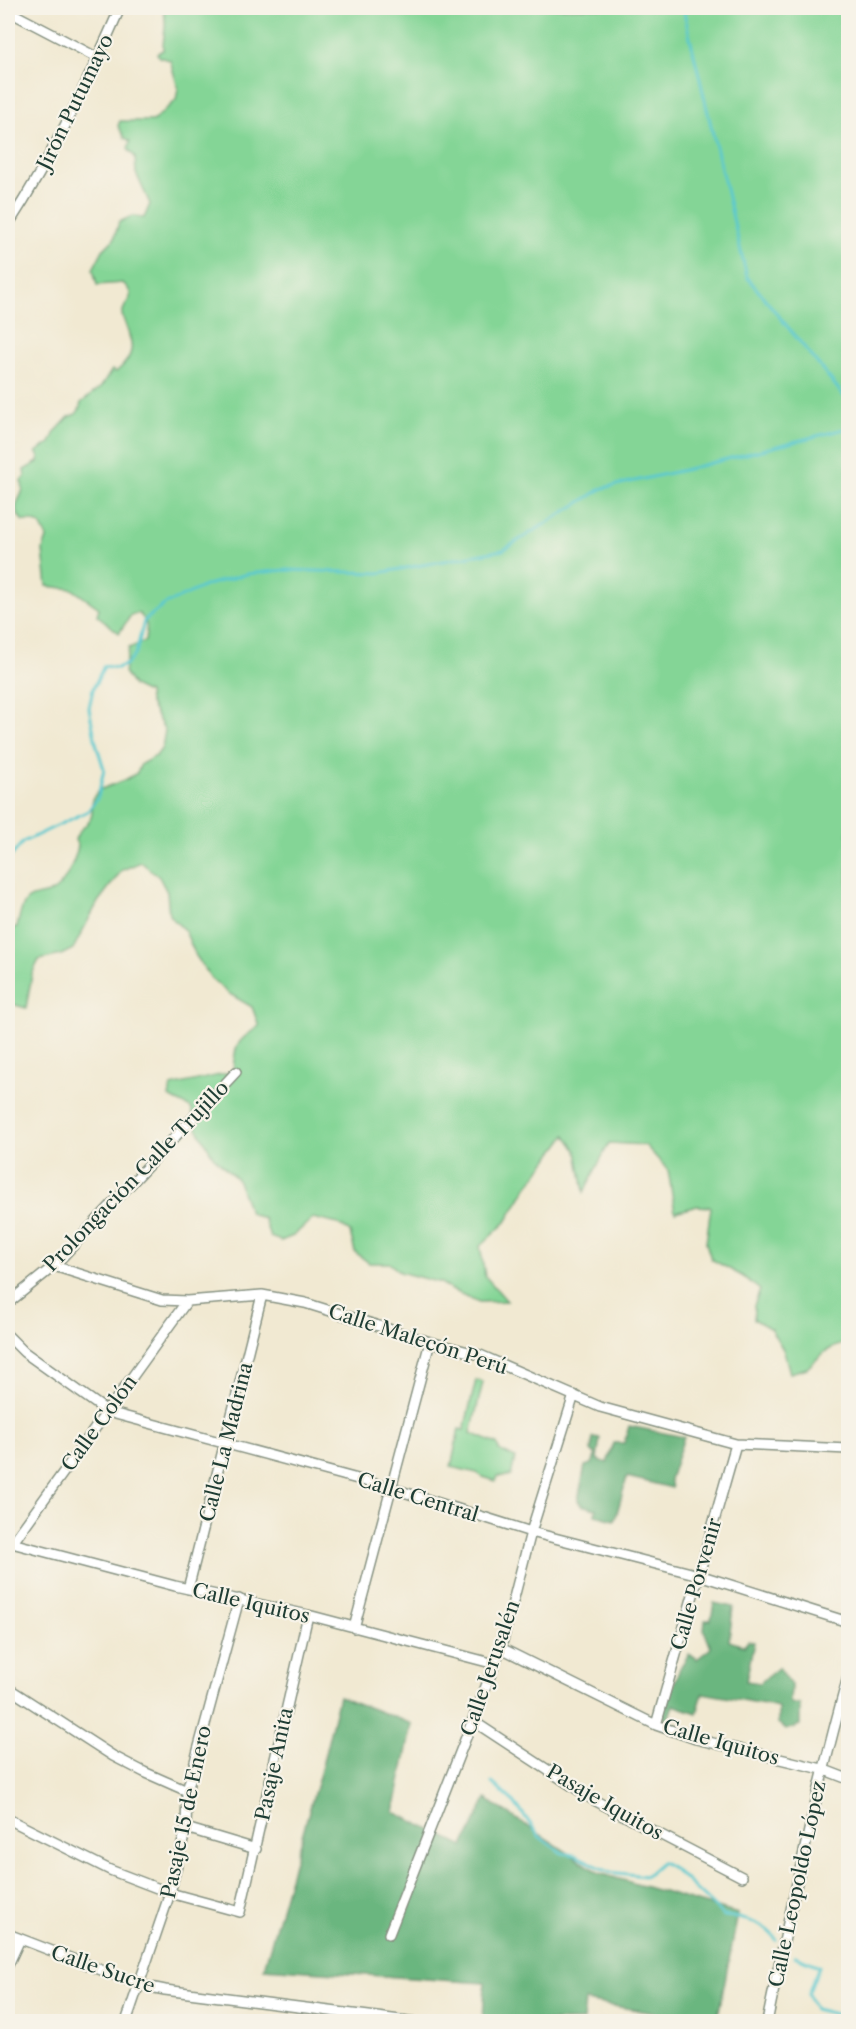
<svg xmlns="http://www.w3.org/2000/svg" width="856" height="2029" viewBox="0 0 856 2029" font-family="'Libre Caslon Text',serif">
	<rect width="100%" height="100%" fill="#f7f3e8"/>
	<filter id="ink" filterUnits="userSpaceOnUse"><feTurbulence type="fractalNoise" baseFrequency=".0167" numOctaves="2"/><feDisplacementMap in="SourceGraphic" scale="12" xChannelSelector="R" yChannelSelector="G"/><feConvolveMatrix kernelMatrix="1 2 1 2 8 2 1 2 1" color-interpolation-filters="sRGB"/></filter>
	<filter id="wash" filterUnits="userSpaceOnUse"><feTurbulence type="fractalNoise" baseFrequency=".008" numOctaves="4" result="noise"/><feDisplacementMap in="SourceGraphic" scale="24" xChannelSelector="R" yChannelSelector="G"/><feGaussianBlur stdDeviation="1.35" result="paint"/><feColorMatrix in="noise" values="0 0 0 0 0 0 0 0 0 0 0 0 0 0 0 0 0 1.4 0 .05"/><feComposite in="paint" operator="in"/></filter>
	<g filter="url(#wash)">
		<rect width="100%" height="100%" fill="#f1e9d2"/>
		<path fill="#84d596" stroke="#528965" stroke-width="1.5" d="M 163,8 L 848,8 L 848,1341 L 826,1351 L 807,1368 L 790,1373 L 784,1351 L 771,1329 L 754,1319 L 754,1306 L 760,1290 L 742,1276 L 711,1259 L 706,1243 L 711,1207 L 697,1206 L 675,1212 L 668,1170 L 645,1145 L 609,1143 L 584,1192 L 577,1151 L 566,1135 L 527,1187 L 506,1222 L 480,1246 L 485,1276 L 507,1301 L 479,1302 L 452,1290 L 441,1283 L 400,1272 L 389,1263 L 369,1263 L 355,1252 L 350,1232 L 338,1224 L 313,1218 L 293,1236 L 281,1241 L 270,1237 L 264,1219 L 250,1213 L 237,1179 L 213,1156 L 197,1128 L 191,1108 L 169,1097 L 171,1086 L 233,1072 C 235,1042 236,1043 259,1026 L 252,1007 L 228,993 L 211,978 L 196,956 L 185,931 L 169,915 L 167,892 L 159,877 L 141,862 L 122,870 L 98,902 L 73,949 L 61,955 L 39,960 L 32,974 L 26,1008 L 8,1003 L 8,935 L 12,928 L 17,927 C 19,919 21,905 27,900 C 33,895 43,895 49,893 C 64,889 75,860 78,846 L 75,840 C 81,820 95,831 92,799 L 99,790 L 125,780 L 137,773 L 141,764 L 156,756 L 162,748 L 165,731 L 149,702 L 148,693 L 133,686 L 124,672 L 129,648 L 145,641 C 147,628 149,622 138,613 L 131,615 L 119,633 L 97,615 L 99,608 L 72,589 L 47,586 L 43,550 L 47,538 L 40,524 L 31,521 L 23,521 C 5,503 29,498 21,481 L 25,477 L 24,470 L 38,462 L 39,457 L 36,452 L 50,443 L 55,432 L 69,417 L 76,414 L 79,410 L 81,403 L 101,387 L 112,370 L 116,372 C 140,352 131,341 122,315 C 124,300 139,298 123,283 L 97,285 L 93,269 L 103,250 L 114,239 L 119,222 L 132,216 L 144,218 L 150,204 L 136,173 L 135,157 L 128,149 L 130,141 L 125,138 L 118,126 L 120,121 L 153,121 L 176,100 L 178,88 L 170,60 L 159,57 L 157,53 L 163,50 C 163,33 168,25 163,8 Z
			M 476,1380 L 483,1382 L 471,1433 L 497,1444 L 499,1450 L 515,1458 L 511,1476 L 498,1476 L 496,1481 L 483,1477 L 477,1473 L 451,1467 L 459,1429 L 464,1430 Z"/>
		<path fill="#6bb67f" stroke="#457a5a" stroke-width="1.5" d="M 629,1426 L 684,1437 L 670,1479 L 672,1488 L 627,1477 L 615,1520 L 595,1515 L 596,1509 L 581,1505 L 578,1500 L 585,1466 L 592,1464 L 596,1454 L 591,1451 L 593,1437 L 600,1438 L 597,1459 L 607,1463 L 614,1443 L 624,1443 Z
			M 714,1603 L 733,1607 L 729,1641 L 744,1646 L 748,1641 L 754,1642 L 746,1681 L 760,1683 L 779,1667 L 791,1685 L 790,1703 L 800,1705 L 800,1725 L 786,1730 L 778,1723 L 778,1707 L 770,1705 L 703,1693 L 697,1713 L 673,1705 L 667,1722 L 662,1714 L 681,1666 L 689,1654 L 697,1659 L 711,1648 L 704,1630 L 705,1620 L 711,1620 Z
			M 339,1696 L 412,1724 L 394,1812 L 463,1846 L 486,1799 L 599,1873 L 738,1914 L 717,2021 L 699,2021 L 585,2001 L 583,2021 L 483,2021 L 485,1983 L 264,1968 L 322,1766 Z"/>
		<g fill="none" stroke-linecap="round" stroke-linejoin="round">
			<path stroke="#5bc9cf" stroke-width="3" d="M 683,8 L 747,277 L 848,401
				M 8,867 L 8,860 L 23,842 L 88,811 L 98,797 L 104,769 L 96,743 L 89,708 L 93,689 L 104,666 L 117,668 L 127,664 L 136,653 L 144,621 L 164,605 L 207,585 L 247,574 L 285,570 L 379,573 L 503,550 L 603,488 L 684,470 L 848,428
				M 8,899 L 8,901
				M 492,1783 L 514,1802 L 540,1837 L 562,1853 L 575,1855 L 609,1872 L 646,1876 L 662,1862 L 674,1869 L 724,1916 C 741,1917 767,1924 776,1940
				M 795,1956 L 819,1966 L 808,1994 L 815,2009 L 848,2017"/>
		</g>
	</g>
	<g filter="url(#ink)">
		<g fill="none" stroke-linecap="round" stroke-linejoin="round">
			<defs>
				<path id="street" d="M 8,11 L 98,58
					M 8,225 C 53,156 87,83 120,8
					M 8,462 L 8,461
					M 54,1266 L 162,1300 L 187,1301 L 262,1295 L 305,1303 L 430,1342 L 480,1355 L 600,1407 L 736,1444 L 848,1449
					M 8,1303 L 54,1266 L 236,1072
					M 8,1336 L 24,1352 L 108,1412 L 391,1488 L 531,1532 L 699,1575 L 848,1622
					M 8,1542 L 175,1586 L 308,1615 L 495,1664
					M 11,1545 L 187,1301
					M 188,1589 L 262,1295
					M 354,1628 L 430,1342
					M 501,1648 L 656,1725 L 696,1739 L 822,1769 L 848,1779
					M 8,1688 L 113,1756 L 144,1772 L 187,1791
					M 473,1721 L 592,1799 L 742,1877
					M 656,1725 L 736,1444
					M 8,1819 L 110,1870 L 170,1893 L 240,1912 L 308,1615
					M 186,1828 L 256,1849
					M 8,1934 L 140,1985 L 165,1990 L 416,2022
					M 389,1934 L 501,1648 L 531,1532 L 574,1395
					M 8,1965 L 20,1939
					M 126,2022 L 170,1893 L 186,1828 L 187,1791 L 239,1599
					M 767,2022 C 791,1906 816,1791 848,1677"/>
			</defs>
			<use href="#street" stroke="#889383" stroke-width="12"/>
			<use href="#street" stroke="#fff" stroke-width="9"/>
		</g>
	</g>
	<g text-anchor="middle" stroke-width="4.5" stroke-linejoin="round" paint-order="stroke">
		<g font-size="20" fill="#1f3d34" stroke="#f7f3e8">
			<text transform="translate(75 102) rotate(-64)" y="7">Jirón Putumayo</text>
			<text transform="translate(136 1176) rotate(-46)" y="7">Prolongación Calle Trujillo</text>
			<text transform="translate(418 1339) rotate(18)" y="7">Calle Malecón Perú</text>
			<text transform="translate(99 1423) rotate(-54)" y="7">Calle Colón</text>
			<text transform="translate(226 1442) rotate(-76)" y="7">Calle La Madrina</text>
			<text transform="translate(418 1497) rotate(17)" y="7">Calle Central</text>
			<text transform="translate(696 1584) rotate(-74)" y="7">Calle Porvenir</text>
			<text transform="translate(251 1603) rotate(13)" y="7">Calle Iquitos</text>
			<text transform="translate(490 1668) rotate(-71)" y="7">Calle Jerusalén</text>
			<text transform="translate(721 1742) rotate(16)" y="7">Calle Iquitos</text>
			<text transform="translate(274 1764) rotate(-78)" y="7">Pasaje Anita</text>
			<text transform="translate(605 1802) rotate(30)" y="7">Pasaje Iquitos</text>
			<text transform="translate(186 1812) rotate(-78)" y="7">Pasaje 15 de Enero</text>
			<text transform="translate(797 1884) rotate(-78)" y="7">Calle Leopoldo López</text>
			<text transform="translate(103 1969) rotate(19)" y="7">Calle Sucre</text>
		</g>
	</g>
	<rect width="856" height="2029" fill="none" stroke="#f7f3e8" stroke-width="30"/>
</svg>
